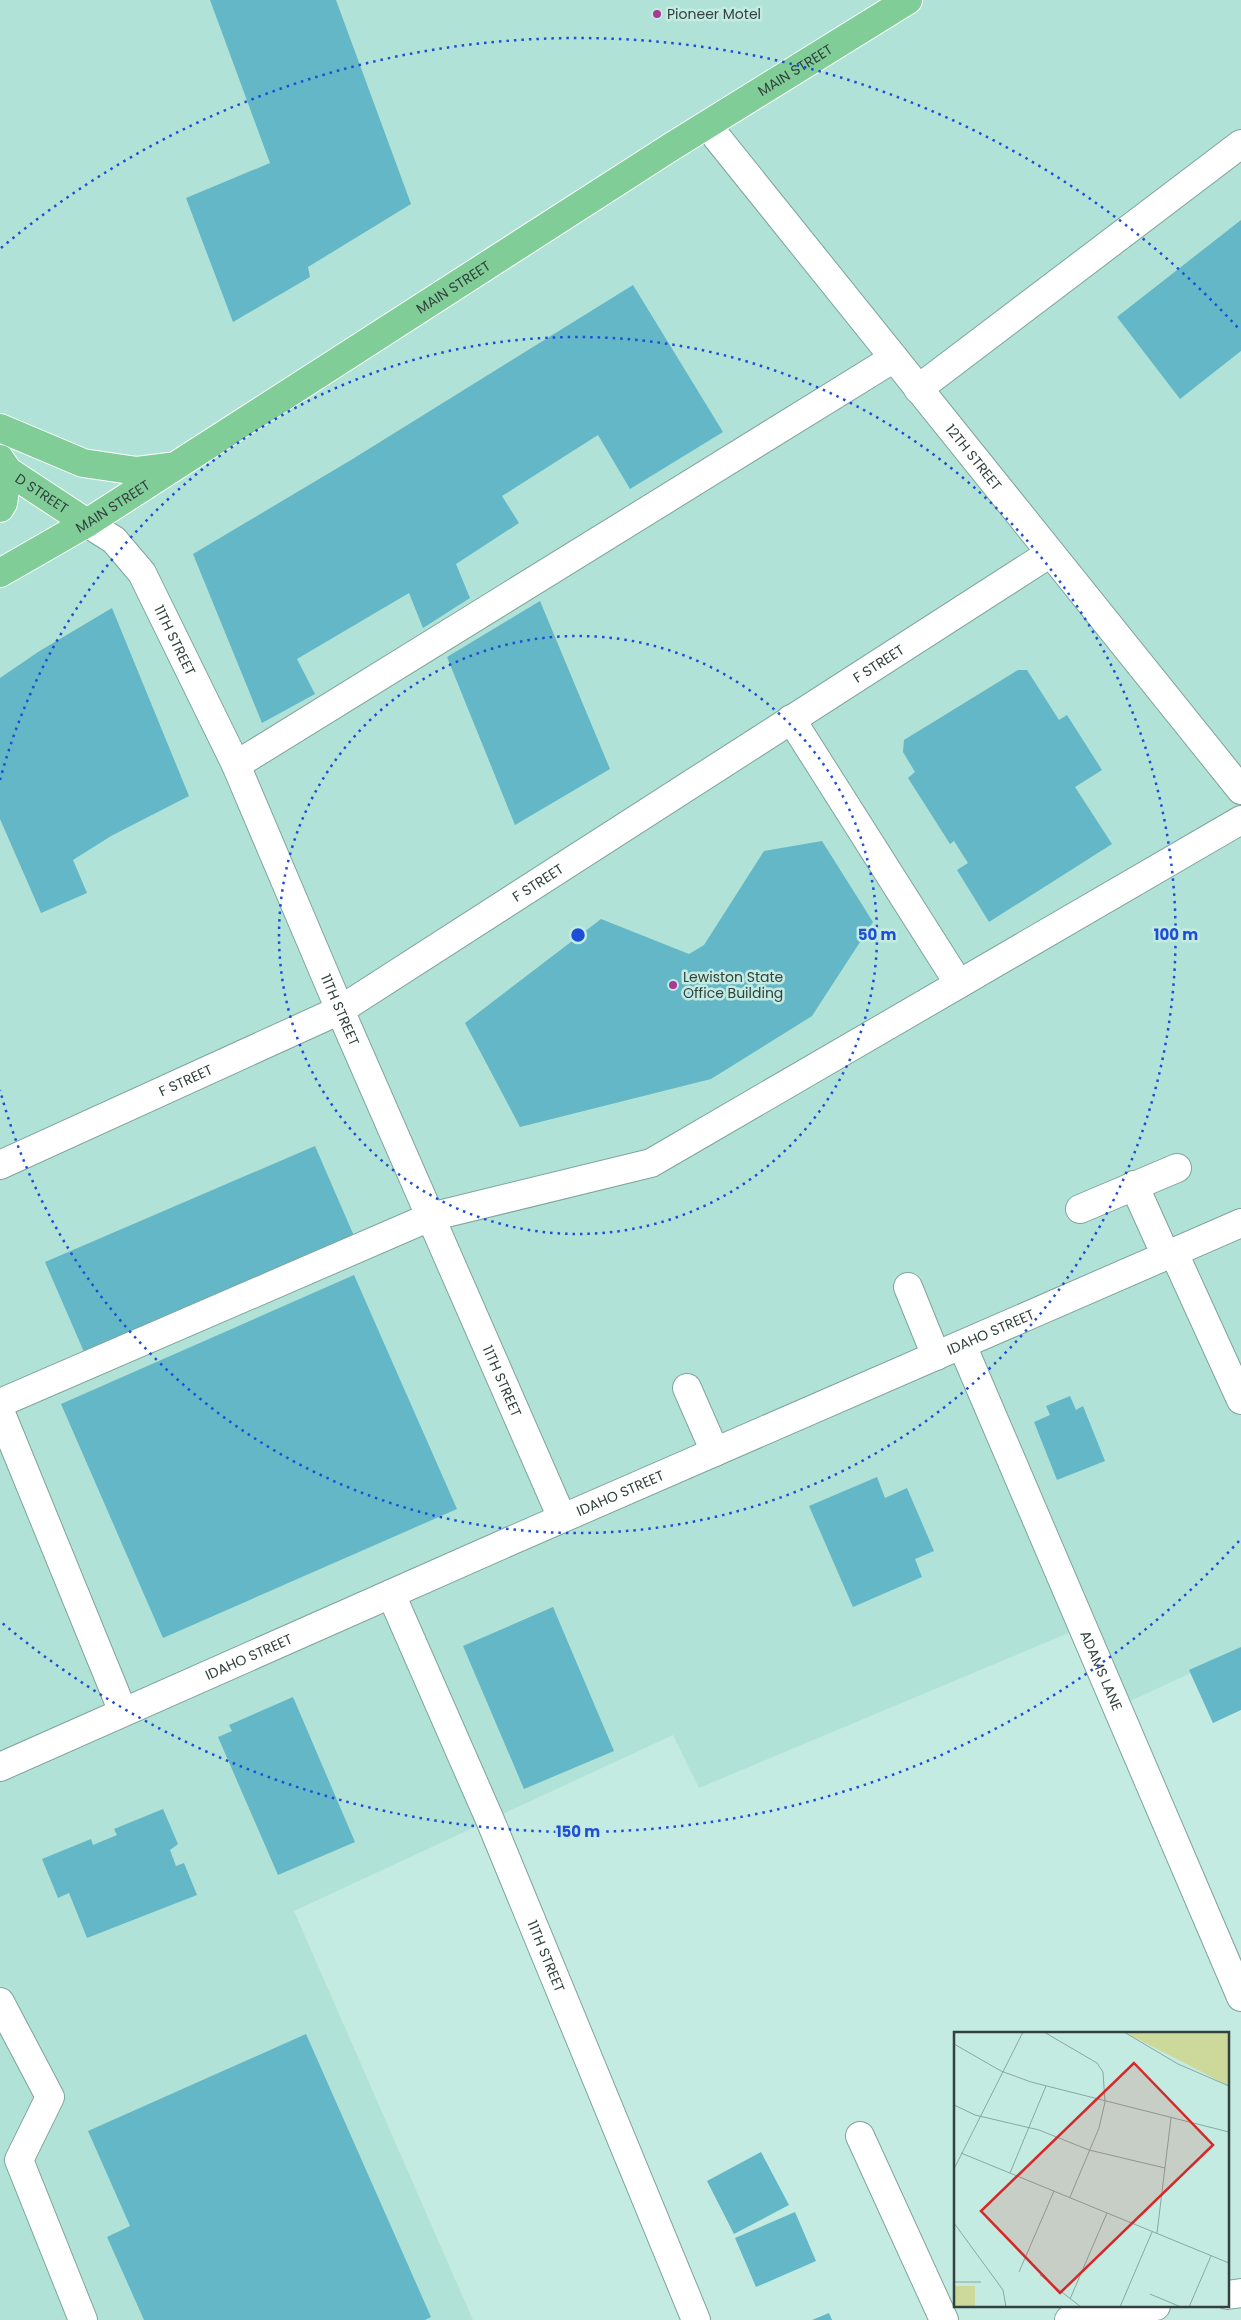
<svg xmlns="http://www.w3.org/2000/svg" width="1241" height="2320" viewBox="0 0 1241 2320" font-family="Poppins,sans-serif">
	<rect width="100%" height="100%" fill="#c4ebe2"/>
	<path fill="#b1e2d7" d="M 0,0 L 1241,0 L 1241,1650 L 1117,1707 L 1083,1627 L 699,1788 L 673,1735 L 294,1911 L 473,2320 L 0,2320 Z"/>
	<path fill="#63b7c7" d="M 210,0 L 336,0 L 411,204 L 308,267 L 310,277 L 233,322 L 186,198 L 270,163 Z
		M 1241,220 L 1241,351 L 1180,399 L 1117,317 Z
		M 633,285 L 723,432 L 630,489 L 598,435 L 502,496 L 519,523 L 456,564 L 470,598 L 423,628 L 409,593 L 297,659 L 315,694 L 262,723 L 193,554 L 351,460 Z
		M 540,601 L 610,769 L 515,825 L 447,657 Z
		M 112,608 L 189,796 L 111,836 L 73,860 L 87,893 L 41,913 L 0,819 L 0,678 L 38,652 Z
		M 1018,670 L 1027,670 L 1059,720 L 1067,715 L 1102,770 L 1075,787 L 1112,844 L 989,922 L 957,870 L 968,863 L 954,841 L 950,844 L 908,778 L 915,772 L 903,752 L 904,740 Z
		M 822,841 L 873,922 L 812,1016 L 711,1079 L 520,1127 L 465,1023 L 601,919 L 689,954 L 704,945 L 764,851 Z
		M 315,1146 L 354,1236 L 84,1352 L 45,1262 Z
		M 354,1275 L 457,1509 L 163,1638 L 61,1404 Z
		M 1070,1396 L 1076,1410 L 1083,1406 L 1105,1461 L 1057,1480 L 1034,1422 L 1050,1415 L 1046,1406 Z
		M 877,1477 L 885,1498 L 907,1488 L 934,1551 L 915,1559 L 922,1577 L 853,1607 L 809,1506 Z
		M 553,1607 L 614,1751 L 524,1789 L 463,1646 Z
		M 1241,1647 L 1241,1710 L 1213,1723 L 1189,1670 Z
		M 293,1697 L 355,1842 L 278,1875 L 218,1737 L 232,1731 L 229,1725 Z
		M 163,1809 L 178,1844 L 170,1850 L 176,1866 L 184,1863 L 197,1895 L 87,1938 L 69,1893 L 58,1898 L 42,1859 L 91,1839 L 93,1845 L 117,1835 L 114,1829 Z
		M 306,2034 L 431,2317 L 425,2320 L 144,2320 L 107,2237 L 130,2226 L 88,2131 Z
		M 761,2152 L 789,2205 L 734,2234 L 707,2181 Z
		M 795,2212 L 816,2261 L 756,2287 L 735,2238 Z
		M 829,2313 L 832,2320 L 812,2320 Z"/>
	<g fill="none" stroke-linecap="round" stroke-linejoin="round">
		<defs>
			<g id="minor">
				<path id="s1" d="M 707,125 L 1241,790"/>
				<path d="M 918,389 L 1241,144"/>
				<path id="s2" d="M 87,523 L 114,540 L 142,573 L 236,765 L 340,1010 L 562,1518"/>
				<path d="M 791,719 L 959,984"/>
				<path d="M 236,765 L 894,358"/>
				<path id="s3" d="M 0,1165 L 340,1010 L 1049,554"/>
				<path d="M 1134,1185 L 1166,1256"/>
				<path d="M 1080,1209 L 1177,1168"/>
				<path d="M 1174,1253 L 1241,1400"/>
				<path d="M 908,1287 L 936,1356"/>
				<path id="s4" d="M 962,1345 L 1241,1997"/>
				<path d="M 687,1388 L 715,1452"/>
				<path d="M 0,1403 L 430,1217 L 651,1163 L 1241,820"/>
				<path d="M 0,1411 L 123,1712"/>
				<path id="s5" d="M 391,1594 L 490,1820 L 696,2320"/>
				<path id="s6" d="M 0,1767 L 508,1542 L 1241,1223"/>
				<path d="M 0,2002 L 50,2097 L 19,2160 L 83,2320"/>
				<path d="M 860,2136 L 944,2320"/>
				<path d="M 1227,2295 L 1241,2293"/>
				<path d="M 1069,2320 L 1156,2306"/>
			</g>
			<g id="major">
				<path d="M 0,428 L 83,463 L 137,471 L 169,467"/>
				<path id="s7" d="M 0,459 L 8,471 L 87,523"/>
				<path d="M 0,508 L 3,503 L 8,471"/>
				<path id="s8" d="M 0,573 L 87,523 L 671,147 L 908,0"/>
			</g>
		</defs>
		<use href="#minor" stroke="#7fa49c" stroke-width="30"/>
		<use href="#major" stroke="#fff" stroke-width="30"/>
		<use href="#minor" stroke="#fff" stroke-width="28"/>
		<use href="#major" stroke="#80cd97" stroke-width="28"/>
	</g>
	<g fill="none" stroke="#1d4ed8" stroke-width="2.5" stroke-dasharray="2.5 5">
		<circle cx="578" cy="935" r="299"/>
		<path d="M0 780A598 598 0 1 1 0 1090"/>
		<path d="M1239 1541A897 897 0 0 1 1 1622M1 248A897 897 0 0 1 1239 329"/>
	</g>
	<g fill="#aa3894" stroke="#c4ebe2" stroke-width="2">
		<circle cx="657" cy="14" r="5"/>
		<circle cx="673" cy="985" r="5"/>
	</g>
	<g text-anchor="middle" stroke-width="5" stroke-linejoin="round" paint-order="stroke">
		<g font-size="14" fill="#31413d" stroke="#c4ebe2" text-anchor="start">
			<text x="667" y="19">Pioneer Motel</text>
			<text x="683" y="982">Lewiston State<tspan x="683" dy="16">Office Building</tspan></text>
		</g>
		<g font-size="14" fill="#31413d" stroke="#c4ebe2">
			<text dy="5" stroke="none"><textPath href="#s8" startOffset="941">MAIN STREET</textPath></text>
			<text dy="5" stroke="none"><textPath href="#s8" startOffset="536">MAIN STREET</textPath></text>
			<text dy="5" stroke="none"><textPath href="#s1" startOffset="426">12TH STREET</textPath></text>
			<text dy="5" stroke="none"><textPath href="#s7" startOffset="55">D STREET</textPath></text>
			<text dy="5" stroke="none"><textPath href="#s8" startOffset="131">MAIN STREET</textPath></text>
			<text dy="5" stroke="none"><textPath href="#s2" startOffset="150">11TH STREET</textPath></text>
			<text dy="5" stroke="none"><textPath href="#s3" startOffset="1014">F STREET</textPath></text>
			<text dy="5" stroke="none"><textPath href="#s3" startOffset="609">F STREET</textPath></text>
			<text dy="5" stroke="none"><textPath href="#s2" startOffset="555">11TH STREET</textPath></text>
			<text dy="5" stroke="none"><textPath href="#s3" startOffset="204">F STREET</textPath></text>
			<text dy="5" stroke="none"><textPath href="#s6" startOffset="1082">IDAHO STREET</textPath></text>
			<text dy="5" stroke="none"><textPath href="#s2" startOffset="960">11TH STREET</textPath></text>
			<text dy="5" stroke="none"><textPath href="#s6" startOffset="678">IDAHO STREET</textPath></text>
			<text dy="5" stroke="none"><textPath href="#s6" startOffset="272">IDAHO STREET</textPath></text>
			<text dy="5" stroke="none"><textPath href="#s4" startOffset="354">ADAMS LANE</textPath></text>
			<text dy="5" stroke="none"><textPath href="#s5" startOffset="394">11TH STREET</textPath></text>
		</g>
	</g>
	<g transform="translate(954 2032)">
		<rect width="275" height="275" fill="#c4ebe2"/>
		<path d="M 170,0 L 275,0 L 275,54 ZM 0,254 L 21,254 L 21,275 L 0,275 Z" fill="#cdd99b"/>
		<path fill="none" stroke="#89a7a0" stroke-width="1" d="M 90,0 L 143,31 L 149,40 L 151,70M 170,0 L 224,32 L 275,54M 0,12 L 47,39 L 77,50 L 275,100M 0,73 L 21,83 L 85,98 L 135,118 L 211,136M 7,121 L 275,231M 0,137 L 69,0M 56,141 L 92,54M 116,165 L 145,96 L 151,70M 0,191 L 49,258 L 52,275M 203,201 L 217,86M 65,240 L 100,159M 86,243 L 127,275M 0,250 L 27,250M 196,262 L 227,275M 116,267 L 153,181M 166,275 L 198,200M 235,275 L 257,224"/>
		<path fill="#d62828" fill-opacity="0.15" stroke="#d62828" stroke-width="2.5" d="M 180,31 L 259,113 L 106,261 L 27,179 Z"/>
		<rect width="275" height="275" fill="none" stroke="#31413d" stroke-width="2.5"/>
	</g>
	<circle cx="578" cy="935" r="8" fill="#1d4ed8" stroke="#c4ebe2" stroke-width="2.5"/>
	<g font-size="15" text-anchor="middle" font-weight="bold" fill="#1d4ed8" stroke="#c4ebe2" stroke-width="5" stroke-linejoin="round" paint-order="stroke">
		<text x="877" y="940">50 m</text>
		<text x="1176" y="940">100 m</text>
		<text x="578" y="1837">150 m</text>
	</g>
</svg>
